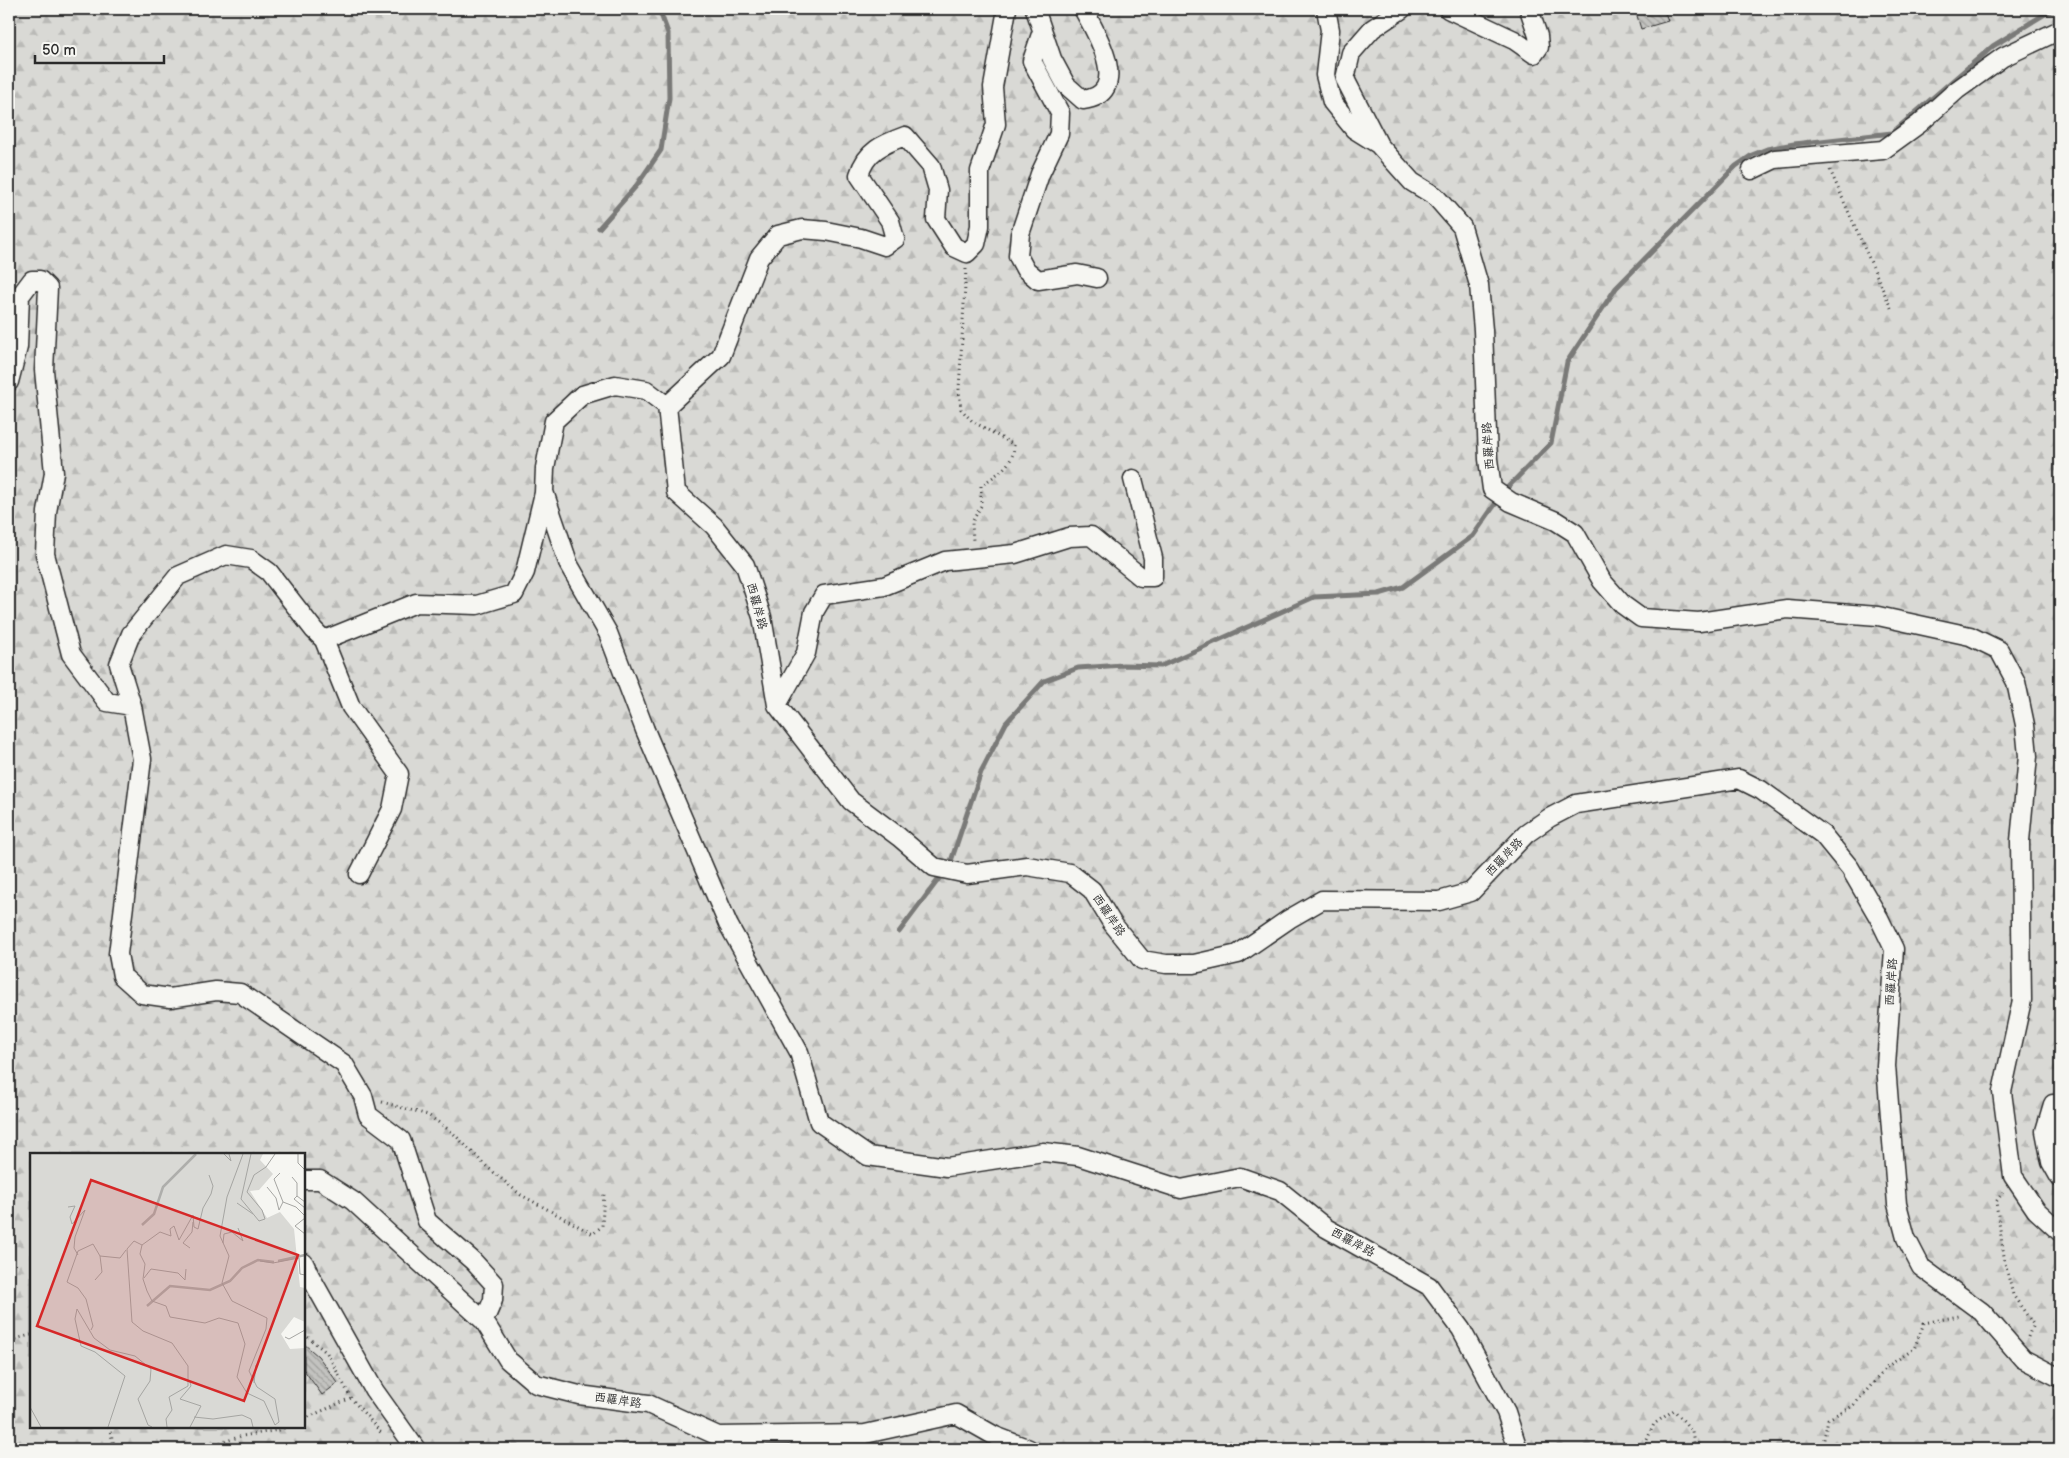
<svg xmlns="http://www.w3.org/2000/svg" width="2069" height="1458" viewBox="0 0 2069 1458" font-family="'Balsamiq Sans','LXGW WenKai TC',sans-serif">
	<defs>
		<pattern id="forest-firs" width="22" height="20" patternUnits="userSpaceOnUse" patternTransform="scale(1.25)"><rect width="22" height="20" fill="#d9d9d5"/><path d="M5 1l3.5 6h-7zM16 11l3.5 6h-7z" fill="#babab7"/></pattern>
		<pattern id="building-back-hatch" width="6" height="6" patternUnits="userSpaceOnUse" patternTransform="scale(1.25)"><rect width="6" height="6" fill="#c3c3c0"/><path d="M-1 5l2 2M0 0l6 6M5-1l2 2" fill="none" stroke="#9f9f9c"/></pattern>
	</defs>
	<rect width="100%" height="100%" fill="#f6f6f2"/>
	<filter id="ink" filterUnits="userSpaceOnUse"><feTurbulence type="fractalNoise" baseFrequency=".02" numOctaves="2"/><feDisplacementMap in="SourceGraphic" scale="10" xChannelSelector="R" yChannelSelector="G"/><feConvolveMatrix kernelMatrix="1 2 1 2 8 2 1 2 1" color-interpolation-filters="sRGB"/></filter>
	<g filter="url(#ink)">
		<path fill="url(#forest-firs)" stroke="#828280" fill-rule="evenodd" d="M 9,9 L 2060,9 L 2060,1449 L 9,1449 ZM 31,1154 L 304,1154 L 304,1427 L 31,1427 Z"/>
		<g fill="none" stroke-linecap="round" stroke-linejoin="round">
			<path stroke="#7a7a78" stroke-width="5" d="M 599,228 L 637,185 L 661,150 L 669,98 L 668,33 L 659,9
				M 899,932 L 950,864 L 981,772 L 1006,723 L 1044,681 L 1078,668 L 1123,665 L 1161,666 L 1314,597 L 1379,594 L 1403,587 L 1473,536 L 1505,490 L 1551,443 L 1567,362 L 1616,288 L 1736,166 L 1752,155 L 1767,149 L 1794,144 L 1892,133 L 1993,46 L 2053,9"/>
		</g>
		<path fill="url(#building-back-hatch)" stroke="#2b2b2b" d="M 1635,9 L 1664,9 L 1668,21 L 1641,29 Z
			M 304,1344 L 318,1356 L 338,1383 L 322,1395 L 304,1370 Z"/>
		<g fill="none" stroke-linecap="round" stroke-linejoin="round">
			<defs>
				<path id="minor" d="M 1035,9 L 1052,59 L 1066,85 L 1083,100 C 1133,94 1096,32 1083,9
					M 1326,9 L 1330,30 L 1325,75 L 1332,102 L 1354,129 L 1378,144 L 1412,182 L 1435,196 L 1462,227 L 1479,285 L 1483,330 L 1488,459 L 1492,489 L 1511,502 L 1556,521 L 1575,533 L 1602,581 L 1623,605 L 1641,618 L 1699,622 L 1787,609 L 1878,616 L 1970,636 L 1999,650 L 2016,682 L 2025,725 L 2028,756 L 2020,841 L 2022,1000 L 2002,1092 L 2013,1176 L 2036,1210 L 2060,1232
					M 1448,9 L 1514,40 L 1534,54 L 1539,47 L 1538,36 L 1529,9
					M 1042,31 L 1032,61 L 1060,113 L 1059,134 L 1040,174 L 1020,234 L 1018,256 L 1025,269 L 1038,280 L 1077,274 L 1097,278
					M 1378,143 L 1345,79 L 1351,53 L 1372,29 L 1402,9
					M 1752,170 L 1775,159 L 1883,150 L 1919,124 L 1957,90 L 2003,57 L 2060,30
					M 9,382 L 18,347 L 20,296 L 32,280 L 40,280 L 48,288 L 44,370 L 54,473 L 47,512 L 45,554 L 71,654 L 107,702 L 132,706
					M 667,406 L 721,356 L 759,258 L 778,235 L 802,229 L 826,231 L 861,238 L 885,246 L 895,239 L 890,221 L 859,175 C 866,151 883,144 905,136 L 931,166 L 938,190 L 936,219 L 954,247 L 967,253 L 976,244 L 980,226 L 980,171 L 996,124 L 993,87 L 1007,9
					M 324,640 L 351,707 L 399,774 L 392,809 L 359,874
					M 777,705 L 806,653 L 814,612 L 824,595 L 884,586 L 945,561 L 1015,554 L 1069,537 L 1091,536 L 1141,577 L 1153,577 L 1153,558 L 1133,479
					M 2053,1104 L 2045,1131 L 2051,1162 L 2060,1178
					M 304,1180 L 320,1180 L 353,1201 L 484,1321 L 508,1360 L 536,1384 L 579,1395 L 648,1404 L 718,1436 L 865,1434 L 956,1414 L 995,1436 L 1029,1449
					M 304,1263 L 310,1276 L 374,1390 L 416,1449
					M 484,1321 L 493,1300 L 494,1284 L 473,1261 L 427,1221 L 401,1140 L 368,1115 L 363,1096 L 344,1064 L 240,993 L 216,991 L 170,998 L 142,994 L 122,976 L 118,954 L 142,759 L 132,706 L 119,664 L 131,634 L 178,576 L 226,555 L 251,559 L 269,572 L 314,630 L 324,640 L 416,603 L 477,605 L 514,594 L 525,572 L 544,493
					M 1518,1449 L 1506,1412 L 1461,1329 L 1429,1286 L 1326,1228 L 1280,1191 L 1240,1177 L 1181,1189 L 1078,1156 L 1043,1152 L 947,1167 L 868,1156 L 819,1122 L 799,1052 L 728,924 L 645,730 L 608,633 L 569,565 L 544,492 L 545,468 L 554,421 L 582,395 L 615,385 L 646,390 L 667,406 L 676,492 L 714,526 L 745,565 L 762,617 L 777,705 L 851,801 L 899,837 L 934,867 L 967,874 L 1027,866 L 1070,873 L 1092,890 L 1112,923 L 1142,960 L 1166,964 L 1194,964 L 1238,954 L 1289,919 L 1322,900 L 1439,901 L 1471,892 L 1526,834 L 1549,818 L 1576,804 L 1739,779 L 1761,790 L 1823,835 L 1850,868 L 1879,918 L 1894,949 L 1886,1066 L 1897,1204 L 1906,1238 L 1921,1267 L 1982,1312 L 2023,1359 L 2060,1378"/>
			</defs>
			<use href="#minor" stroke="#2b2b2b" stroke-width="21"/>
			<path stroke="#2b2b2b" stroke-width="3" stroke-dasharray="1 4" stroke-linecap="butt" d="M 1830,170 L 1891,308
				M 966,269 L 959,389 L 961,409 L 972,421 L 1014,445 C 1014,466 996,474 981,486 L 981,506 L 972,522 L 973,541
				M 382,1102 L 428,1115 L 452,1132 L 486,1166 L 521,1195 L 593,1234 L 602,1226 L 604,1193
				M 2003,1192 L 1996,1202 L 2005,1263 L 2013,1295 L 2033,1324 L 2028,1337 L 2026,1336
				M 304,1334 L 327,1353 L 351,1398 L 382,1434
				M 9,1347 L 19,1338 L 31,1335
				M 304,1419 L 351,1398
				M 109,1427 L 115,1449
				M 201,1449 L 242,1436 L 279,1430 L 287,1427
				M 1643,1449 L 1654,1424 L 1674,1410 L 1692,1431 L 1695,1449
				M 1822,1449 L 1828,1419 L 1853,1406 L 1888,1366 L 1914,1349 L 1924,1323 L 1959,1316"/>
			<use href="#minor" stroke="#f6f6f2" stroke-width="18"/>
		</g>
	</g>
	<g text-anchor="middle" stroke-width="4.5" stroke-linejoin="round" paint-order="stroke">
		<g font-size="12" fill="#2b2b2b" stroke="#f6f6f2">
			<text transform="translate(1488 446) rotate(-94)" y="4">西羅岸路</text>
			<text transform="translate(757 606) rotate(75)" y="4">西羅岸路</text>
			<text transform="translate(1504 857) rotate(-46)" y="4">西羅岸路</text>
			<text transform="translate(1109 915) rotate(56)" y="4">西羅岸路</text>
			<text transform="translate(1891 982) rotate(-86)" y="4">西羅岸路</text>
			<text transform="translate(1353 1242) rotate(28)" y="4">西羅岸路</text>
			<text transform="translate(618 1400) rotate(8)" y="4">西羅岸路</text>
		</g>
	</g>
	<g transform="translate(30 1153)">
		<rect width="275" height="275" fill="#f6f6f2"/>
		<path d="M 0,1 L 233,1 L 230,7 L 243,21 L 229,37 L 220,38 L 237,65 L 250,59 L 264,76 L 270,134 L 275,135 L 275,169 L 264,164 L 251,181 L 260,196 L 275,195 L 275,274 L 0,274 Z" fill="#d9d9d5"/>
		<path fill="none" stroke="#aeaeab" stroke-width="2.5" d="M 112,72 L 124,61 L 133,34 L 166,1M 248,108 L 275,102M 117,153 L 140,133 L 180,137 L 200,128 L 212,115 L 228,107 L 244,109"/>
		<path fill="none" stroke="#a5a5a2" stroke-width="1" d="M 194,1 L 201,8 L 199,1M 221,1 L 211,46 L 229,68 L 235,66 L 232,57 L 217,39 L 224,22 L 236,14 L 245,1M 268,1 L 268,10 L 275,17M 250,20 L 244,26 L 253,49M 262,24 L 267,30 L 267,43M 237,34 L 246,45 L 249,57 L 253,49 L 266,54 L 275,63M 275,49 L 267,43 L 264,46 L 275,55M 207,50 L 223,61M 38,54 L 45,53 L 40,64 L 42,71 L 55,57 L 45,84 L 44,95 L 48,102M 275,65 L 265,73 L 275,81M 193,90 L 194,81 L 202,79 L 213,88 L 208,75M 112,92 L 130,79 L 141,83 L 140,76 L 144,73 L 149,87 L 163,62 L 164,74 L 168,76 L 173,55 L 181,41 L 183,33 L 179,22M 160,95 L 153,90 L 162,79 L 163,69M 230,108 L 243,110 L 269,105 L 270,121 L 275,122M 114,125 L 121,116 L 148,120 L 155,127 L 156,116M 65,127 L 72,119 L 70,103M 61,177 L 63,173 L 56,146 L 48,135 L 37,129 L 48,98 L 63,91 L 70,103 L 90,105 L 96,97M 255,184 L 259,186 L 275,177M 224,230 L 226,212M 0,254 L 11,274M 164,264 L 183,266 L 212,262 L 221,266 L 223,274M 78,274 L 95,223 L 65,199 L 51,193 L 45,166 L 47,156 L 64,185 L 80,197 L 105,203 L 121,216 L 120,228 L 108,246 L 118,272 L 122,274M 137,274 L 136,266 L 142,257 L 139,244 L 158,233 L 158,213 L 142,190 L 113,178 L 102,169 L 97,96 L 104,88 L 112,92 L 110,101 L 115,111 L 113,126 L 117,138 L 122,148 L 136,153 L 140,164 L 175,170 L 189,165 L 208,170 L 215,191 L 207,224 L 217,240 L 234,248 L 245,272 L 249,269 L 245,246 L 227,234 L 219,218 L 236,176 L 237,165 L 202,148 L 192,130 L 199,103 L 190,83 L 197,44 L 213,1M 160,274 L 171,253 L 150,246 L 161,233 L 160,229"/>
		<path fill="#d62828" fill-opacity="0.15" stroke="#d62828" stroke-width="2.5" d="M 61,27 L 268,102 L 214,248 L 7,173 Z"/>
		<rect width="275" height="275" fill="none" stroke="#2b2b2b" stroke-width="2.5"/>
	</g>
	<rect width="2069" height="1458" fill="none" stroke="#f6f6f2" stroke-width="30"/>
	<rect x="15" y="15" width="2039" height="1428" fill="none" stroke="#2b2b2b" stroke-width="2" filter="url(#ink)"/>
	<path d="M35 55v8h129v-8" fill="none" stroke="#2b2b2b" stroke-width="2.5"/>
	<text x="42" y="55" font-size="15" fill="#2b2b2b" stroke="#f6f6f2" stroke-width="4" paint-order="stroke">50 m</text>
</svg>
